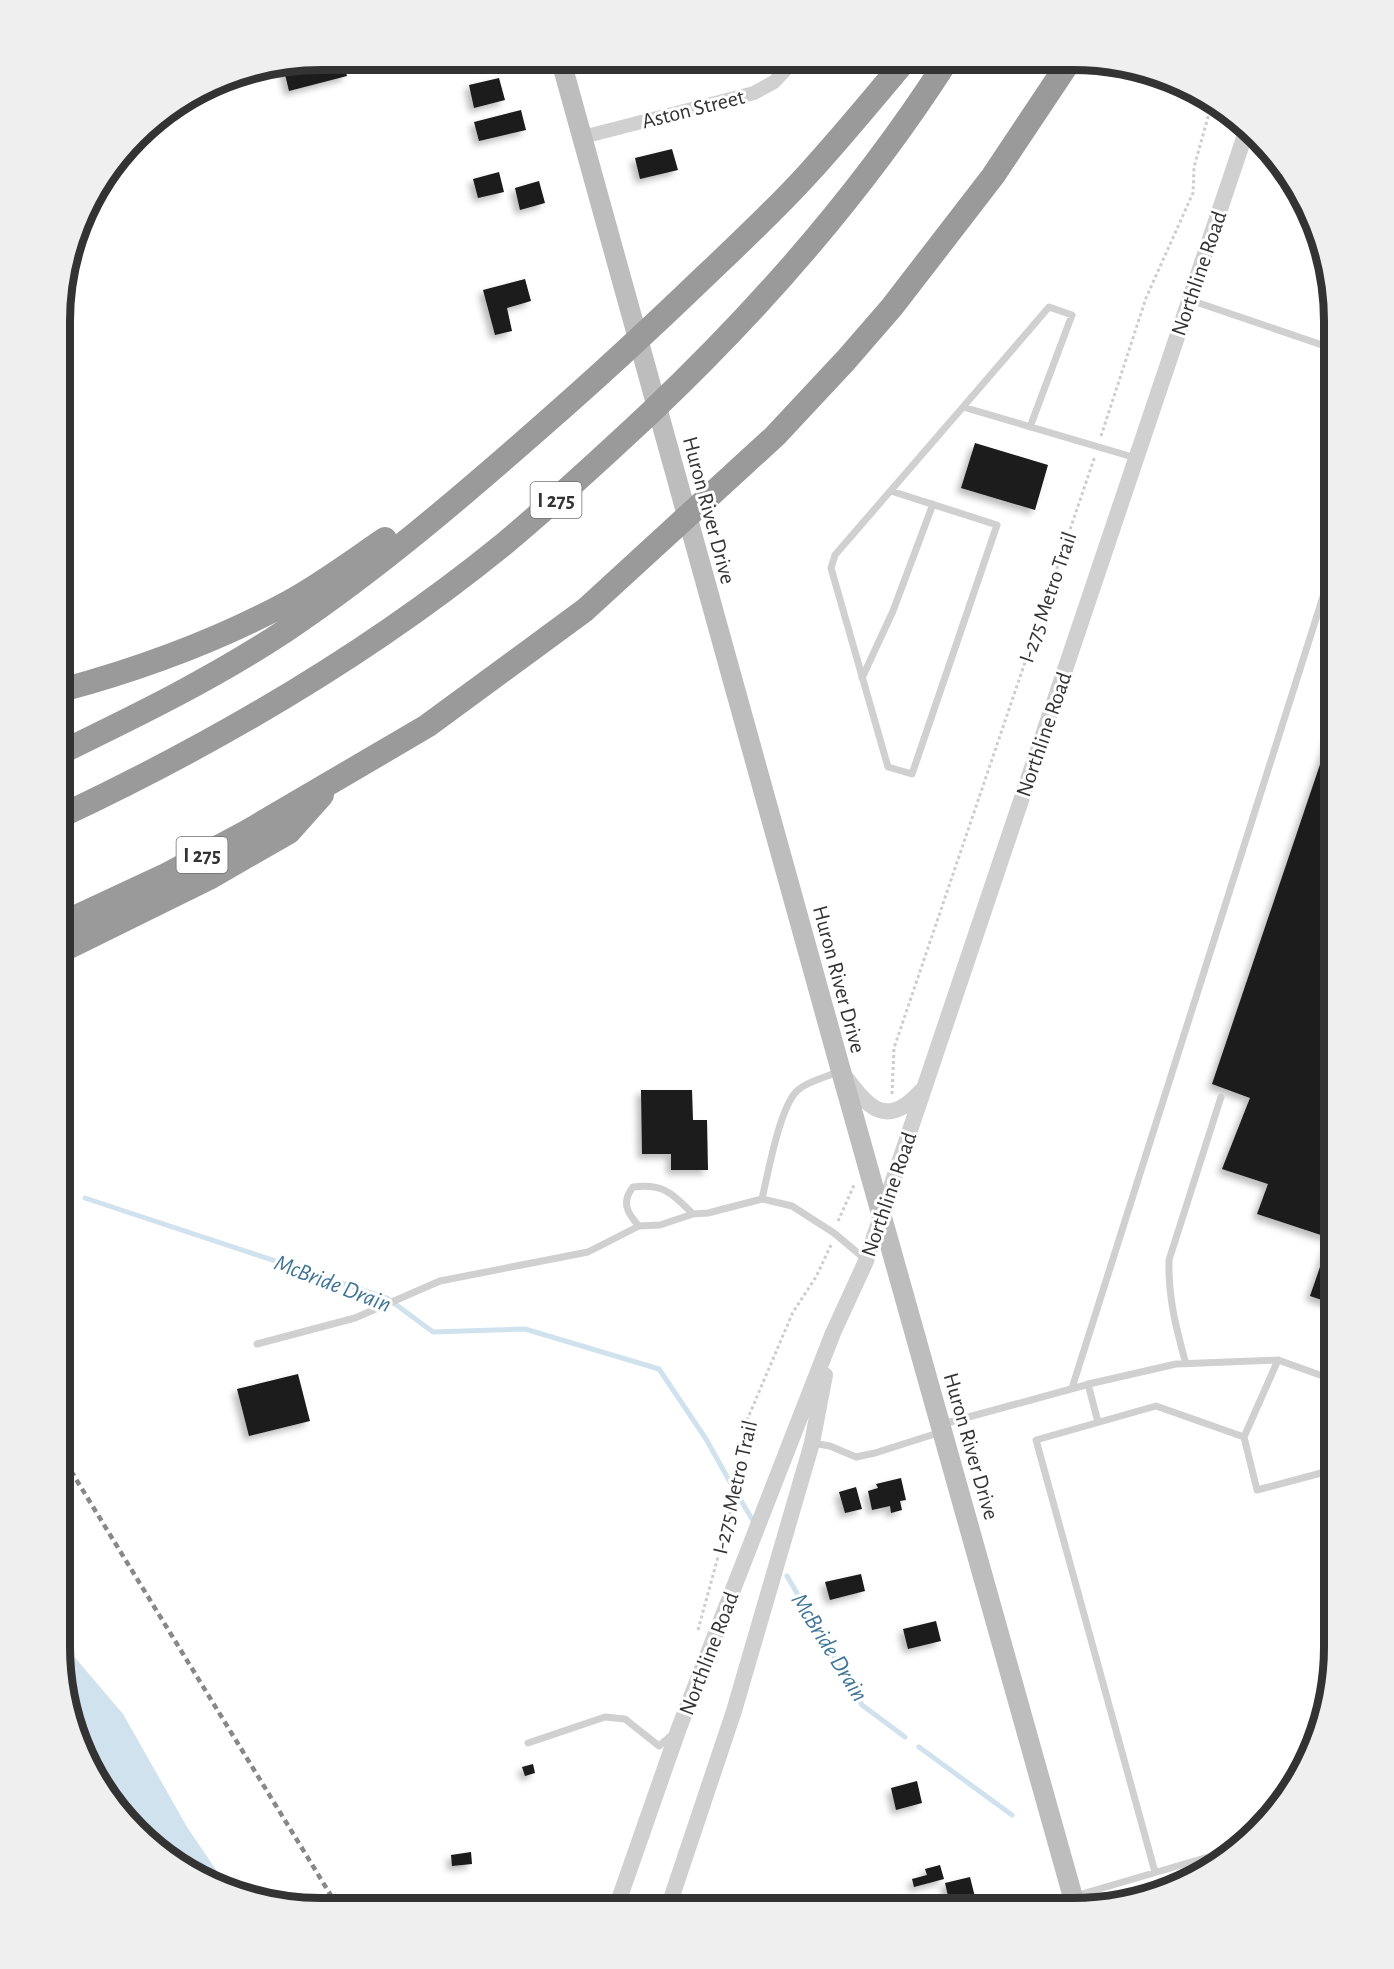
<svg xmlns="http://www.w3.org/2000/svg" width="1394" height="1969" viewBox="0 0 1394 1969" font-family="'Alegreya Sans',sans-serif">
	<defs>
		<filter id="shadow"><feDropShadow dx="-4.5" dy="4.5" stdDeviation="3" flood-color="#0004"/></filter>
	</defs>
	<rect width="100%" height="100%" fill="#fff"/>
	<path fill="#cfe2ee" d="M 60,1640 L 123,1714 L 187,1827 L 225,1883 L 176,1865 L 125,1820 L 87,1763 L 60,1648 Z"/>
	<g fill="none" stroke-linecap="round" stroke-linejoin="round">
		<path stroke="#cfe2ee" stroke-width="5" d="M 61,1186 L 64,1187
			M 85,1198 L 387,1298 L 433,1332 L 525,1329 L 659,1369 L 706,1439 L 730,1482
			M 737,1494 L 755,1524
			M 787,1576 L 862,1705 L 905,1737
			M 919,1747 L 1012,1815"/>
	</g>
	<path fill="#1a1a1a" filter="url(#shadow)" d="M 321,60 L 343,60 L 347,76 L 289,91 L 283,66 Z
		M 499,78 L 505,100 L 474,108 L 469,85 Z
		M 521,110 L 526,130 L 479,141 L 474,122 Z
		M 672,149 L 678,170 L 640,179 L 635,158 Z
		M 499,172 L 504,192 L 478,198 L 473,179 Z
		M 539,181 L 545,203 L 520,210 L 515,188 Z
		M 525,279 L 531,301 L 507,308 L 512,331 L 495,335 L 483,290 Z
		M 975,443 L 1048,465 L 1035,510 L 961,488 Z
		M 1333,726 L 1334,726 L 1334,1304 L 1310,1296 L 1330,1238 L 1257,1214 L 1268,1184 L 1222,1169 L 1250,1098 L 1212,1084 Z
		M 641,1090 L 692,1090 L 693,1120 L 707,1120 L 708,1170 L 671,1170 L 671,1154 L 642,1154 Z
		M 298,1374 L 310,1421 L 249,1436 L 237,1389 Z
		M 901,1478 L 906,1500 L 900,1501 L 902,1510 L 891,1513 L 890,1506 L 872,1510 L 868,1491 L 878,1488 L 876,1484 Z
		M 856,1487 L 862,1509 L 845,1513 L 839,1492 Z
		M 861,1574 L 865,1591 L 830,1600 L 825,1582 Z
		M 936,1621 L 941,1641 L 908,1649 L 903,1629 Z
		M 533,1764 L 535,1773 L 525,1776 L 522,1767 Z
		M 917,1781 L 922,1803 L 896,1810 L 891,1788 Z
		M 471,1852 L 472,1864 L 452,1866 L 451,1855 Z
		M 940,1865 L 944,1879 L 914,1887 L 912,1879 L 927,1875 L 925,1869 Z
		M 970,1877 L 977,1905 L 967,1909 L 951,1909 L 945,1883 Z"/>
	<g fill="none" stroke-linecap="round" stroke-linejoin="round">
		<path stroke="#cdcdcd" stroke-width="3" stroke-dasharray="3 3" stroke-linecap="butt" d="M 1101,436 L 1146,298 L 1193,193 L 1194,167 L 1212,103
			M 892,1094 L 894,1048 L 1095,456
			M 838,1221 L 855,1183
			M 698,1630 L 745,1458 L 747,1420 L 793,1312 L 816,1277 L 831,1245"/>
		<path stroke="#d0d0d0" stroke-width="7" d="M 1190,300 L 1334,349
			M 963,407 L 1049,307 L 1072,315 L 1030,427
			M 891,491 L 997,525 L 912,774 L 888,767 L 831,568 L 835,555 L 963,407 L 1136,458
			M 862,678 L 893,611 L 933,504
			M 762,1199 C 768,1173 779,1112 795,1093 C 804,1082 827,1077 840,1071
			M 693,1214 L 660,1225 L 639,1226 C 627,1213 621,1202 633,1187 C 664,1183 673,1194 693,1214 L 708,1213 L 762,1199 L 792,1206 L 834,1233 L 865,1259
			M 257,1344 L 355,1318 L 440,1281 L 588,1252 L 639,1226
			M 1186,1364 C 1176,1328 1168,1297 1169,1260 L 1221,1097
			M 1088,1384 L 1098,1422
			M 1072,1388 L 1334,562
			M 943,1424 L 1093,1383 L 1176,1364 L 1278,1360 L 1334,1380
			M 1244,1437 L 1278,1360
			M 812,1443 L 830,1446 L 856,1457 L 875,1453 L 941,1432
			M 528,1743 L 605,1717 L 625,1719 L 659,1746 L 673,1734
			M 1155,1872 L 1036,1440 L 1156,1406 L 1244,1437 L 1257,1490 L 1325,1472 L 1333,1475
			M 1075,1896 L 1239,1848"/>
		<path stroke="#d0d0d0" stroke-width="14" d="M 583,137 L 754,93 L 774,82 L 794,61"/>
		<path stroke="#d0d0d0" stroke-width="16" d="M 844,1075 C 868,1107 886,1130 921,1091
			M 616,1908 L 679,1728 L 833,1333 L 866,1261 L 1246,132
			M 668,1908 L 734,1711 L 812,1443 L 825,1375"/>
		<path stroke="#bdbdbd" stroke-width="20" d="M 561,61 L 841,1071 L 1076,1908"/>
		<path stroke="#9a9a9a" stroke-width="24" d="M 62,690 C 140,669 217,641 289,602 C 322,584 354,560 385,539
			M 62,752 C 138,715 214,678 285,631 C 376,570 460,498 543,425 C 598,377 652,327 705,276 C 740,243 775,210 807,175 C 841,138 872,100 904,62
			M 61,816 C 218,742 369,654 504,544 C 554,502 602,458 649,414 C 761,308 863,191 946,62
			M 61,924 L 164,876 L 248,831 L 427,726 L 585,610 L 775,436 L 846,360 L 892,307 L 993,176 L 1069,62
			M 61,951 L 209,878 L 289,832 L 322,795"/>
		<path stroke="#888" stroke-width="4.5" stroke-dasharray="6 4.5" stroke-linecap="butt" d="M 60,1453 L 338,1907"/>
	</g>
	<g text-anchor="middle" stroke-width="6" stroke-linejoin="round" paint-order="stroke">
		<g fill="#fff" stroke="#707070" stroke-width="1.5">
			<rect x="530.5" y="482" width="51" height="36" rx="4.5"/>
			<rect x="176.5" y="837" width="51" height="36" rx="4.5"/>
		</g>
		<g font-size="21" font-weight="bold" fill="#333">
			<text x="556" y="507">I 275</text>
			<text x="202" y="862">I 275</text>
		</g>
		<g font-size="22" fill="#333" stroke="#fff">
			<text transform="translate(693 108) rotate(-14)" y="8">Aston Street</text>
			<text transform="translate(1198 273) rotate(-71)" y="8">Northline Road</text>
			<text transform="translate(710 510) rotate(75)" y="8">Huron River Drive</text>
			<text transform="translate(1047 597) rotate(-71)" y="8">I-275 Metro Trail</text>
			<text transform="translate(1043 734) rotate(-71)" y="8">Northline Road</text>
			<text transform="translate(840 979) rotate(75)" y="8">Huron River Drive</text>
			<text transform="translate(888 1194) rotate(-71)" y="8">Northline Road</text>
			<text transform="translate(972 1446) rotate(74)" y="8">Huron River Drive</text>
			<text transform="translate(734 1487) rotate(-77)" y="8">I-275 Metro Trail</text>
			<text transform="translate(708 1653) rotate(-69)" y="8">Northline Road</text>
		</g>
		<g font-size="24" font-style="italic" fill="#3f7597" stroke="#fff">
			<text transform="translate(333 1283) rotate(21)" y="8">McBride Drain</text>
			<text transform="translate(830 1647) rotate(58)" y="8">McBride Drain</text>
		</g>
	</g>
	<path d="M0 0H1394V1969H0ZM321 70H1073A251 251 0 0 1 1324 321V1647A251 251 0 0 1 1073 1898H321A251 251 0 0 1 70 1647V321A251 251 0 0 1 321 70Z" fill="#efefef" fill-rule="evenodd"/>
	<path fill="none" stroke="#333" stroke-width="8" d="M321 70H1073A251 251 0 0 1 1324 321V1647A251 251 0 0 1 1073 1898H321A251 251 0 0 1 70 1647V321A251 251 0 0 1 321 70Z"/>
</svg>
